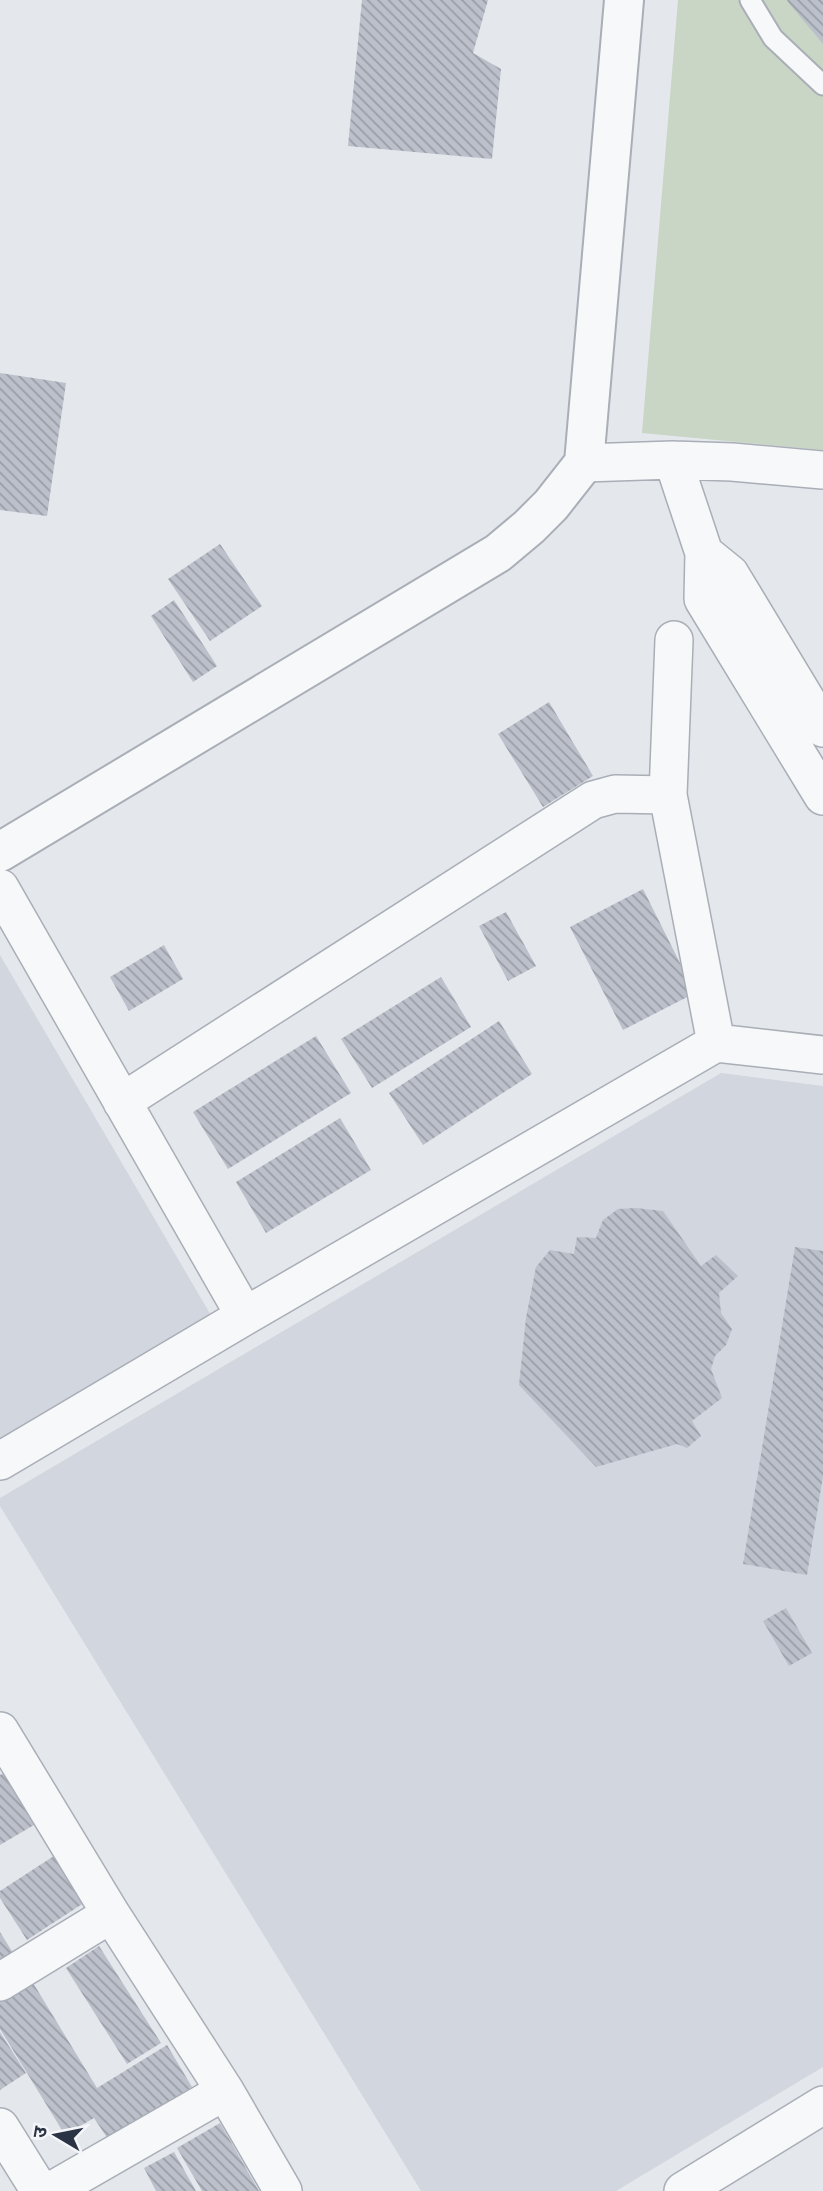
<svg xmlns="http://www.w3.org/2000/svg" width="823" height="2191" viewBox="0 0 823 2191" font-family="Rubik,'Noto Sans Devanagari',sans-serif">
	<defs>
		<pattern id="building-back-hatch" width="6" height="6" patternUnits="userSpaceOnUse" patternTransform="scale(1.75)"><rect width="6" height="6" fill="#bbc0ca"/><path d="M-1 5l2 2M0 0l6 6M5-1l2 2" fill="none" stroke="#989da6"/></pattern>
	</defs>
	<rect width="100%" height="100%" fill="#e4e7ec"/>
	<path fill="#d2d6de" d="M 0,955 L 212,1317 L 0,1439 Z
		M 721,1073 L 823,1086 L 823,2067 L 616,2191 L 421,2191 L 0,1506 L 0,1498 Z"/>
	<path fill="#c9d6c5" d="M 678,0 L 823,0 L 823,450 L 642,433 Z"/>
	<path fill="url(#building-back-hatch)" d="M 362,0 L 488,0 L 473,53 L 501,69 L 492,159 L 348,146 Z
		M 787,0 L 823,0 L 823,44 L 788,2 Z
		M 0,373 L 66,383 L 47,516 L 0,510 Z
		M 220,544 L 262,606 L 210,641 L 168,579 Z
		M 174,600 L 217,666 L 193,682 L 151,616 Z
		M 549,702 L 593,776 L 543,807 L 498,734 Z
		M 643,889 L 695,993 L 623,1030 L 570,927 Z
		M 506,912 L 536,966 L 508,981 L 479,926 Z
		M 164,945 L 183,979 L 129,1011 L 110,977 Z
		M 441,977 L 471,1027 L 372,1088 L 341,1039 Z
		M 499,1021 L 532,1074 L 423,1145 L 389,1093 Z
		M 316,1036 L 351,1093 L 228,1169 L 193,1112 Z
		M 340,1118 L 371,1170 L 266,1233 L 236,1182 Z
		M 636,1208 L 663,1211 L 701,1266 L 716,1255 L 738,1276 L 719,1293 L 721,1313 L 732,1329 L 726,1345 L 715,1356 L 711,1369 L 722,1398 L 692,1421 L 701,1436 L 687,1448 L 677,1444 L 596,1467 L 519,1385 L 526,1318 L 536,1267 L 550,1250 L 574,1254 L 577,1237 L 596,1238 L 603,1220 L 618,1209 Z
		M 795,1247 L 823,1251 L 823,1476 L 807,1575 L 743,1564 Z
		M 786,1608 L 812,1653 L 789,1666 L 763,1621 Z
		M 14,1767 L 44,1819 L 0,1845 L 0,1775 Z
		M 60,1852 L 90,1899 L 27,1940 L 0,1898 L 0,1891 Z
		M 0,1932 L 18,1961 L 0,1972 Z
		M 99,1946 L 161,2043 L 127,2064 L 66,1968 Z
		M 30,1978 L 97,2088 L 167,2045 L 192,2087 L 108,2139 L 94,2118 L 65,2135 L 0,2029 L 0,1996 Z
		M 0,2032 L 26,2073 L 0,2090 Z
		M 220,2123 L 259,2191 L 202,2191 L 177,2148 Z
		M 174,2152 L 196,2191 L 156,2191 L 144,2168 Z"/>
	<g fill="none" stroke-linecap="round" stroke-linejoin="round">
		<defs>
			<path id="service" d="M 750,0 L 773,38 L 823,85"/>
			<path id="minor" d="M 673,460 L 704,553 L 703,599 L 823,796
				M 584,463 L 673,460 L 732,462 L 823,470
				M 704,553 L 730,574 L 823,728
				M 674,640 L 668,795 L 716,1043
				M 0,888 L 245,1316
				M 122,1102 L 593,800 L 615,794 L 668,795
				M 0,1461 L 245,1316 L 716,1043 L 823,1055
				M 0,1731 L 111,1914 L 225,2091 L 283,2191
				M 0,1982 L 111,1914
				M 0,2127 L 40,2191
				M 51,2191 L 225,2091
				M 683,2191 L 823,2105"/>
			<path id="tertiary" d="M 0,852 L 498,553 L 529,527 L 551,505 L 584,463 L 624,0"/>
		</defs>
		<use href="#service" stroke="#a9aeb7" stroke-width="23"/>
		<use href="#minor" stroke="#a9aeb7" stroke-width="40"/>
		<use href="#tertiary" stroke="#a9aeb7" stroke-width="42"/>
		<use href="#service" stroke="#f7f8fa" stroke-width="19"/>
		<use href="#minor" stroke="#f7f8fa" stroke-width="37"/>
		<use href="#tertiary" stroke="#f7f8fa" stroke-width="38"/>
	</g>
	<g transform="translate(56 2135) rotate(280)" stroke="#f4f6f9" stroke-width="5" paint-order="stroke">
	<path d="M0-5L12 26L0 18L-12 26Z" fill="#2b3445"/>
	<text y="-10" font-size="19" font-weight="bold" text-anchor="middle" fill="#2b3445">उ</text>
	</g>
</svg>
